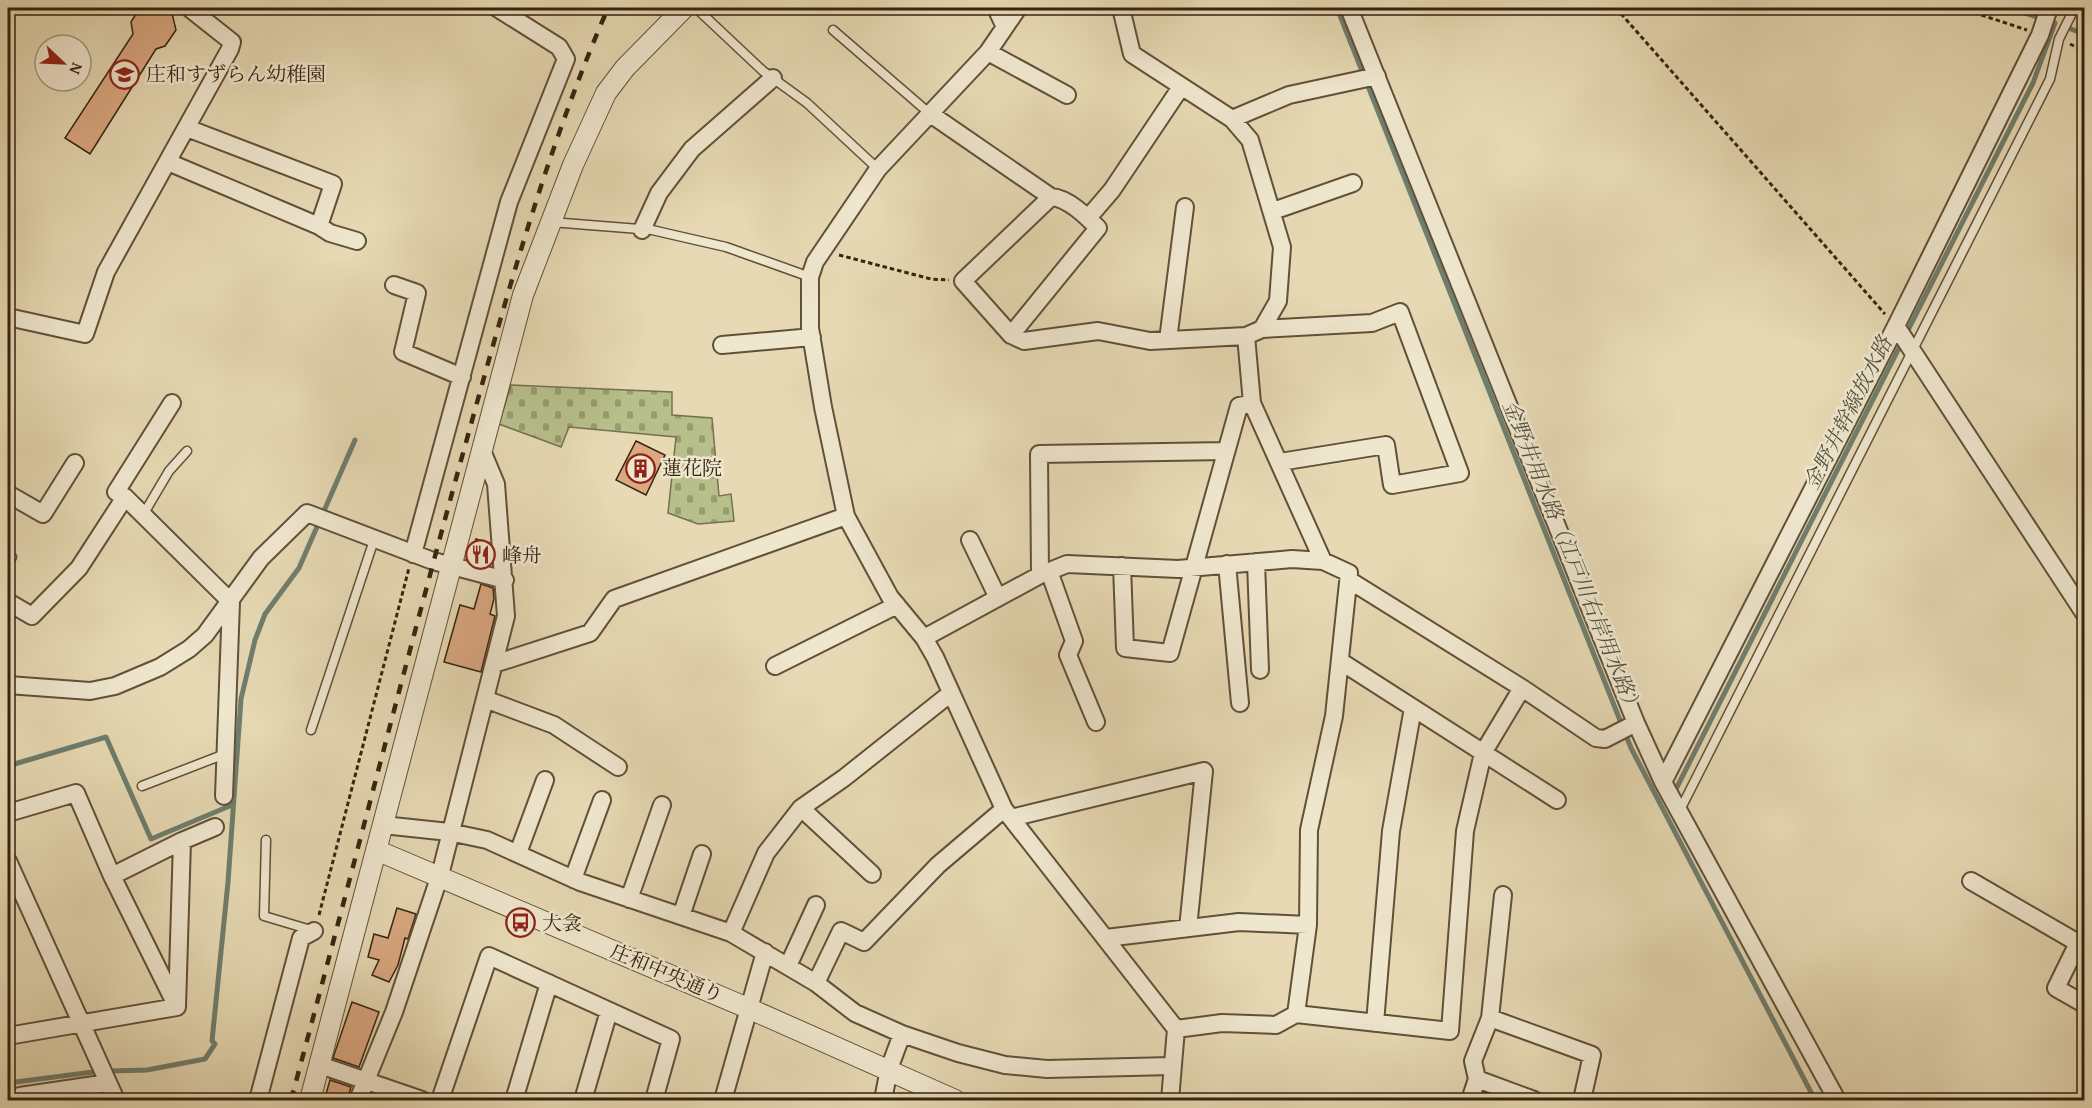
<svg xmlns="http://www.w3.org/2000/svg" width="2092" height="1108" viewBox="0 0 2092 1108" font-family="'Gentium Book Plus','Noto Serif JP',serif">
	<defs>
		<pattern id="cemetery-stones" width="16" height="16" patternUnits="userSpaceOnUse" patternTransform="scale(1.5)"><rect width="16" height="16" fill="#b7bf8b"/><path d="M2 7V4a2 2 0 0 1 4 0v3zM10 15v-3a2 2 0 0 1 4 0v3z" fill="#969b70"/></pattern>
	</defs>
	<rect width="100%" height="100%" fill="#e6d9b3"/>
	<filter id="stains"><feTurbulence type="fractalNoise" baseFrequency=".00333" numOctaves="4"/><feColorMatrix values="0 0 0 0 .2 0 0 0 0 .09 0 0 0 0 .02 0 0 0 .5 -.17"/></filter>
	<radialGradient id="worn" r=".72"><stop offset=".6" stop-color="#630" stop-opacity="0"/><stop offset="1" stop-color="#630" stop-opacity=".3"/></radialGradient>
	<path fill="url(#cemetery-stones)" stroke="#76714e" stroke-width="1.5" d="M 511,385 L 672,392 L 672,415 L 712,418 L 719,496 L 731,494 L 734,521 L 698,524 L 668,513 L 676,437 L 569,427 L 561,447 L 499,424 Z"/>
	<g fill="none" stroke-linecap="round" stroke-linejoin="round">
		<path stroke="#6f7e6e" stroke-width="5" d="M 1337,8 L 1631,748 L 1815,1100
			M 2010,8 L 2043,19
			M 2063,26 L 2084,34
			M 1906,334 L 2033,83 L 2055,23
			M 8,766 L 106,737 L 151,839 L 232,805
			M 1673,795 L 1902,342
			M 110,1071 L 147,1070 L 205,1059 L 215,1044 L 212,1041 L 228,882 L 241,699 L 255,640 L 265,614 L 299,568 L 355,440
			M 8,1083 L 93,1072"/>
	</g>
	<path fill="#dba882" stroke="#352310" stroke-width="1.5" d="M 163,8 L 172,13 L 176,30 L 165,46 L 156,49 L 90,154 L 65,138 L 133,34 L 131,22 L 139,9 Z
		M 636,441 L 665,455 L 646,495 L 616,480 Z
		M 476,539 L 490,543 L 490,565 L 469,560 Z
		M 481,584 L 493,588 L 494,599 L 490,614 L 495,616 L 481,672 L 444,662 L 460,605 L 474,609 Z
		M 397,908 L 416,914 L 408,939 L 405,938 L 398,965 L 389,982 L 372,975 L 379,960 L 368,957 L 374,934 L 388,938 Z
		M 352,1002 L 379,1012 L 359,1067 L 333,1058 Z
		M 330,1080 L 351,1087 L 347,1101 L 324,1101 Z"/>
	<g fill="none" stroke-linecap="round" stroke-linejoin="round">
		<defs>
			<path id="service" d="M 696,8 L 763,71 L 807,103 L 878,169
				M 833,30 L 929,113
				M 551,222 L 652,230 L 726,247 L 810,277
				M 143,515 L 169,471 L 187,451
				M 8,562 L 12,557
				M 311,730 L 374,540
				M 142,786 L 225,754
				M 1679,812 L 2050,79 L 2059,39 L 2074,9 L 2081,8
				M 266,840 L 264,916 L 311,930"/>
			<path id="minor" d="M 996,8 L 1005,27
				M 1018,8 L 988,52 L 878,169 L 815,262 L 810,277 L 810,328 L 823,407 L 846,516 L 890,597 L 924,638 L 935,657 L 1004,809 L 1176,1029 L 1170,1100
				M 1349,8 L 1636,723 L 1663,782 L 1837,1100
				M 988,52 L 1067,95
				M 929,113 L 1051,197 C 1068,198 1086,216 1098,228 L 1011,335
				M 1232,119 L 1289,95 L 1377,76
				M 187,128 L 333,184 L 319,226 L 330,233 L 357,241
				M 168,162 L 319,226
				M 1051,197 L 963,281 L 1011,335 L 1024,341 L 1098,331 L 1150,341 L 1246,336 L 1262,329 L 1278,301 L 1282,247 L 1250,140 L 1232,119 L 1132,54 L 1121,8
				M 1273,211 L 1353,183
				M 1088,218 L 1112,190 L 1181,87
				M 642,230 L 659,193 L 692,149 L 773,78
				M 394,285 L 417,293 L 403,352 L 462,377
				M 8,317 L 85,334 L 106,272 L 230,49 L 232,42 L 189,8
				M 1896,326 L 2084,613
				M 1262,329 L 1372,323 L 1400,312 L 1460,473 L 1392,485 L 1386,445 L 1280,462
				M 1246,336 L 1252,403 L 1323,561
				M 1168,340 L 1185,207
				M 722,345 L 812,337
				M 8,494 L 43,514 L 75,463
				M 125,497 L 116,492 L 172,403
				M 970,540 L 998,598
				M 413,554 L 509,202 L 566,59 L 559,47 L 497,8
				M 1256,562 L 1260,670
				M 1227,564 L 1240,703
				M 1122,566 L 1125,648 L 1170,653 L 1239,406 L 1252,403
				M 1049,571 L 1074,641 L 1068,655 L 1096,722
				M 1040,575 L 1039,454 L 1226,451
				M 1349,580 L 1522,688 L 1596,738 L 1605,739 L 1636,723
				M 8,602 L 32,616 L 79,568 L 125,497 L 231,602 L 224,796
				M 924,638 L 1040,575 L 1067,564 L 1178,569 L 1292,559 L 1323,561 L 1349,573 L 1334,716 L 1309,830 L 1308,925 L 1296,1014
				M 1340,661 L 1557,800
				M 494,664 L 590,633 L 614,599 L 846,516
				M 775,666 L 897,605
				M 8,685 L 90,691 L 115,686 L 160,667 L 189,649 L 205,635 L 261,558 L 307,513 L 433,561 L 505,580
				M 485,699 L 554,725 L 618,767
				M 1663,782 L 1896,326 L 2040,35 L 2049,8
				M 801,808 L 872,874
				M 8,813 L 76,793 L 112,876 L 176,1005
				M 1011,818 L 1204,771 L 1188,928
				M 383,825 L 449,832 L 487,840 L 580,882 L 731,933 L 816,983 L 855,1013 L 902,1034 L 958,1053 L 1005,1065 L 1047,1069 L 1172,1066
				M 182,841 L 215,827
				M 518,853 L 545,780
				M 8,861 L 116,1100
				M 573,879 L 602,800
				M 1971,881 L 2078,943 L 2056,988 L 2084,1004
				M 629,899 L 662,805
				M 681,916 L 702,854
				M 731,933 L 766,853 L 801,808 L 844,778 L 951,693
				M 1106,938 L 1239,922 L 1308,925
				M 788,966 L 816,905
				M 816,983 L 841,931 L 864,942 L 938,865 L 1004,809
				M 1490,1018 L 1503,895
				M 1375,1023 L 1391,831 L 1413,708
				M 1176,1029 L 1222,1023 L 1276,1025 L 1296,1014 L 1450,1031 L 1465,831 L 1483,753 L 1522,688
				M 8,1036 L 177,1007 L 182,841 L 112,876
				M 320,1065 L 422,1100
				M 1477,1079 L 1473,1061 L 1490,1018 L 1592,1055 L 1582,1100
				M 20,1096 L 108,1083
				M 258,1100 L 301,938 L 314,931
				M 358,1100 L 394,1012 L 440,875 L 506,616 L 496,484 L 483,453
				M 440,1100 L 489,956 L 671,1039 L 654,1100
				M 514,1100 L 549,983
				M 583,1100 L 609,1011
				M 723,1100 L 765,952
				M 883,1100 L 889,1069 L 902,1034
				M 1470,1100 L 1477,1079 L 1534,1100"/>
			<path id="tertiary" d="M 376,850 L 750,1009 L 955,1100
				M 310,1100 L 523,295 L 573,165 L 606,93 L 625,68 L 684,8"/>
		</defs>
		<use href="#service" stroke="#615039" stroke-width="11"/>
		<use href="#minor" stroke="#615039" stroke-width="20"/>
		<use href="#tertiary" stroke="#615039" stroke-width="22"/>
		<path stroke="#352310" stroke-width="3" stroke-dasharray="4.5 3" stroke-linecap="butt" d="M 1616,8 L 1885,314
			M 1960,8 L 2027,30
			M 2070,44 L 2084,51
			M 839,255 L 931,279 L 949,280
			M 319,915 L 409,568"/>
		<use href="#service" stroke="#efe6ce" stroke-width="8"/>
		<use href="#minor" stroke="#efe6ce" stroke-width="16"/>
		<use href="#tertiary" stroke="#efe6ce" stroke-width="20"/>
		<path stroke="#352310" stroke-width="4.5" stroke-dasharray="10 10" stroke-linecap="butt" d="M 291,1100 C 348,889 402,676 460,464 C 503,309 544,155 608,8"/>
	</g>
	<defs>
		<symbol id="school-ring" viewBox="-11 -11 22 22"><circle r="9.5" fill="#efe6ce" stroke="#8f2418" stroke-width="1.5"/><path d="M0-5L7-2L0 1L-7-2ZM-4 1L0 2.5L4 1V4Q0 6-4 4Z" fill="#8f2418"/></symbol>
		<symbol id="building-ring" viewBox="-11 -11 22 22"><circle r="9.5" fill="#efe6ce" stroke="#8f2418" stroke-width="1.5"/><path d="M-4-6H4V6H1V3H-1V6H-4ZM-2.5-4.3h1.7v1.8h-1.7ZM.8-4.3h1.7v1.8H.8ZM-2.5-1h1.7V.8h-1.7ZM.8-1h1.7V.8H.8Z" fill="#8f2418"/></symbol>
		<symbol id="restaurant-ring" viewBox="-11 -11 22 22"><circle r="9.5" fill="#efe6ce" stroke="#8f2418" stroke-width="1.5"/><path d="M-5-6h1v4h1v-4h1v4h1v-4h1v5L-1.5 .5V6h-2V.5L-5-1ZM5-6V6H3V1.5H1.5Q1.5-4 5-6Z" fill="#8f2418"/></symbol>
		<symbol id="bus-ring" viewBox="-11 -11 22 22"><circle r="9.5" fill="#efe6ce" stroke="#8f2418" stroke-width="1.5"/><path d="M-5-6H5V4H4V6H2V4H-2V6H-4V4H-5ZM-3.5-4V0h7V-4ZM-3.5 1.2v1.5H-2V1.2ZM2 1.2v1.5H3.5V1.2Z" fill="#8f2418"/></symbol>
	</defs>
	<g fill-rule="evenodd">
		<use href="#school-ring" x="108" y="58" width="33" height="33"/>
		<use href="#building-ring" x="624" y="452" width="33" height="33"/>
		<use href="#restaurant-ring" x="464" y="538" width="33" height="33"/>
		<use href="#bus-ring" x="504" y="906" width="33" height="33"/>
	</g>
	<g text-anchor="middle" stroke-width="5" stroke-linejoin="round" paint-order="stroke">
		<g font-size="20" fill="#352310" stroke="#efe6ce" text-anchor="start">
			<text x="146" y="81">庄和すずらん幼稚園</text>
			<text x="662" y="475">蓮花院</text>
			<text x="502" y="562">峰舟</text>
			<text x="542" y="930">大衾</text>
		</g>
		<g font-size="20" fill="#352310" stroke="#efe6ce">
			<text transform="translate(667 973) rotate(23)" y="7">庄和中央通り</text>
		</g>
		<g font-size="21" font-style="italic" fill="#52503f" stroke="#efe6ce">
			<text transform="translate(1848 413) rotate(-63)" y="7">金野井幹線放水路</text>
			<text transform="translate(1572 557) rotate(68)" y="7">金野井用水路（江戸川右岸用水路）</text>
		</g>
	</g>
	<rect width="2092" height="1108" fill="none" stroke="#e6d9b3" stroke-width="30"/>
	<rect x="9" y="9" width="2074" height="1090" fill="none" stroke="#352310" stroke-width="3"/>
	<rect x="15" y="15" width="2062" height="1078" fill="none" stroke="#352310" stroke-width="1.5"/>
	<g transform="translate(63 63) rotate(113)"><circle r="28" fill="#efe6ce" stroke="#a59882" stroke-width="1.5"/>
	<path d="M0-4.5L10 22L0 15L-10 22Z" fill="#8f2418"/>
	<text y="-9" font-size="16" font-weight="bold" text-anchor="middle" fill="#352310">N</text>
	</g>
	<rect width="100%" height="100%" filter="url(#stains)"/>
	<rect width="100%" height="100%" fill="url(#worn)"/>
</svg>
